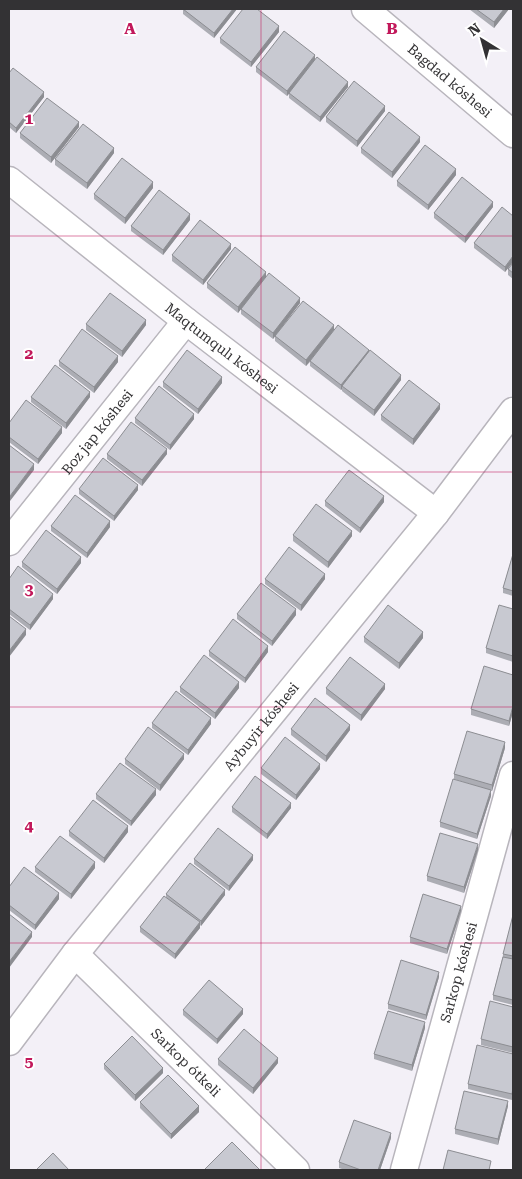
<svg xmlns="http://www.w3.org/2000/svg" width="522" height="1179" viewBox="0 0 522 1179" font-family="'Roboto Serif',serif">
	<rect width="100%" height="100%" fill="#f3f0f7"/>
	<g fill="none" stroke-linecap="round" stroke-linejoin="round">
		<defs>
			<g id="minor">
				<path id="s1" d="M 365,9 L 513,134"/>
				<path id="s2" d="M 9,180 L 186,321 L 436,513"/>
				<path id="s3" d="M 9,542 L 186,321"/>
				<path id="s4" d="M 75,954 L 296,1170"/>
				<path id="s5" d="M 9,1042 L 75,954 L 436,513 L 513,411"/>
				<path id="s6" d="M 404,1170 L 513,775"/>
			</g>
		</defs>
		<use href="#minor" stroke="#b8b5bc" stroke-width="29"/>
		<use href="#minor" stroke="#fff" stroke-width="26"/>
	</g>
	<path fill="#acadb4" d="M 183,9 L 237,9 L 214,38 L 183,14 Z
		M 469,9 L 509,9 L 494,28 Z
		M 279,32 L 251,67 L 220,43 L 220,38 Z
		M 315,60 L 348,87 L 320,122 L 289,98 L 289,94 L 287,96 L 256,72 L 256,67 Z
		M 9,73 L 44,97 L 16,133 L 9,127 Z
		M 385,111 L 357,147 L 326,122 L 326,117 Z
		M 79,127 L 51,163 L 20,138 L 20,133 Z
		M 420,142 L 392,178 L 361,153 L 361,148 Z
		M 114,153 L 87,189 L 55,165 L 55,159 Z
		M 456,175 L 428,210 L 397,186 L 397,181 Z
		M 153,188 L 125,224 L 94,199 L 94,194 Z
		M 493,207 L 465,243 L 434,218 L 434,213 Z
		M 513,216 L 513,262 L 505,272 L 474,248 L 474,243 Z
		M 190,220 L 163,255 L 131,231 L 131,226 Z
		M 231,249 L 203,285 L 172,261 L 172,255 Z
		M 513,263 L 513,279 L 508,275 L 508,269 Z
		M 266,277 L 300,303 L 273,339 L 241,314 L 241,309 L 238,313 L 207,288 L 207,283 Z
		M 86,324 L 146,325 L 122,357 L 86,330 Z
		M 334,329 L 369,352 L 401,380 L 374,416 L 342,391 L 342,389 L 341,390 L 310,366 L 310,362 L 306,366 L 275,341 L 275,336 Z
		M 59,361 L 118,362 L 94,393 L 59,366 Z
		M 163,382 L 222,383 L 198,414 L 163,387 Z
		M 31,397 L 90,397 L 66,429 L 31,402 Z
		M 440,409 L 413,445 L 381,420 L 381,415 Z
		M 135,418 L 194,419 L 170,450 L 135,423 Z
		M 9,423 L 62,433 L 38,464 L 9,442 Z
		M 107,454 L 167,454 L 142,486 L 107,459 Z
		M 79,489 L 138,490 L 114,521 L 79,494 Z
		M 325,501 L 384,502 L 360,533 L 325,506 Z
		M 51,526 L 110,527 L 87,558 L 51,531 Z
		M 293,535 L 352,536 L 328,568 L 293,541 Z
		M 513,554 L 513,596 L 503,593 L 503,588 Z
		M 22,562 L 81,563 L 57,594 L 22,567 Z
		M 9,579 L 53,599 L 30,630 L 9,614 Z
		M 265,579 L 325,579 L 301,611 L 265,584 Z
		M 513,609 L 513,662 L 486,653 L 486,648 Z
		M 237,614 L 296,615 L 272,646 L 237,619 Z
		M 364,637 L 423,638 L 399,669 L 364,642 Z
		M 209,651 L 268,652 L 245,683 L 209,656 Z
		M 513,675 L 513,712 L 509,726 L 471,715 L 471,709 Z
		M 180,687 L 239,688 L 215,719 L 180,692 Z
		M 326,688 L 385,689 L 361,721 L 326,694 Z
		M 152,723 L 211,724 L 188,755 L 152,728 Z
		M 291,729 L 350,730 L 326,762 L 291,735 Z
		M 505,748 L 492,791 L 454,779 L 454,774 Z
		M 125,759 L 184,759 L 160,791 L 125,764 Z
		M 261,768 L 320,769 L 296,800 L 261,774 Z
		M 96,794 L 156,795 L 131,826 L 96,799 Z
		M 491,796 L 477,839 L 440,827 L 440,822 Z
		M 232,807 L 291,808 L 267,839 L 232,812 Z
		M 69,831 L 128,832 L 104,863 L 69,836 Z
		M 478,850 L 464,893 L 427,881 L 427,876 Z
		M 194,859 L 253,860 L 229,891 L 194,864 Z
		M 35,867 L 95,868 L 71,899 L 35,872 Z
		M 9,887 L 59,899 L 35,930 L 9,910 Z
		M 166,894 L 225,895 L 201,926 L 200,925 L 200,928 L 175,959 L 140,932 L 140,927 L 166,897 Z
		M 461,911 L 447,954 L 410,943 L 410,937 Z
		M 513,915 L 513,1005 L 493,1000 L 493,995 Z
		M 439,977 L 426,1020 L 388,1009 L 388,1004 Z
		M 513,1007 L 513,1053 L 481,1045 L 481,1039 Z
		M 183,1010 L 243,1014 L 217,1044 L 183,1015 Z
		M 425,1028 L 412,1071 L 374,1059 L 374,1054 Z
		M 513,1054 L 513,1094 L 512,1100 L 468,1089 L 468,1084 Z
		M 218,1059 L 278,1063 L 253,1094 L 218,1065 Z
		M 104,1064 L 163,1073 L 135,1101 L 104,1069 Z
		M 140,1102 L 199,1112 L 171,1139 L 140,1108 Z
		M 508,1106 L 498,1145 L 455,1134 L 455,1129 Z
		M 391,1138 L 380,1170 L 345,1170 L 339,1168 L 339,1162 Z"/>
	<path fill="#8c8d92" d="M 233,9 L 237,9 L 214,38 L 214,33 Z
		M 504,9 L 509,9 L 494,28 L 494,22 Z
		M 279,26 L 279,32 L 251,67 L 251,62 Z
		M 315,55 L 315,61 L 287,96 L 287,91 Z
		M 348,82 L 348,87 L 320,122 L 320,117 Z
		M 44,92 L 44,97 L 16,133 L 16,128 Z
		M 385,106 L 385,111 L 357,147 L 357,141 Z
		M 79,122 L 79,127 L 51,163 L 51,157 Z
		M 420,137 L 420,142 L 392,178 L 392,172 Z
		M 114,148 L 114,153 L 87,189 L 87,183 Z
		M 456,169 L 456,175 L 428,210 L 428,205 Z
		M 153,182 L 153,188 L 125,224 L 125,218 Z
		M 493,202 L 493,207 L 465,243 L 465,237 Z
		M 190,214 L 190,220 L 163,255 L 163,250 Z
		M 231,244 L 231,249 L 203,285 L 203,280 Z
		M 513,256 L 513,262 L 505,272 L 505,267 Z
		M 266,272 L 266,277 L 238,313 L 238,307 Z
		M 300,298 L 300,303 L 273,339 L 273,333 Z
		M 146,320 L 146,325 L 122,357 L 122,351 Z
		M 334,325 L 334,330 L 306,366 L 306,360 Z
		M 369,350 L 369,355 L 342,386 L 342,389 L 341,390 L 341,385 Z
		M 118,356 L 118,362 L 94,393 L 94,387 Z
		M 401,375 L 401,380 L 374,416 L 374,410 Z
		M 222,377 L 222,383 L 198,414 L 198,409 Z
		M 90,392 L 90,397 L 66,429 L 66,423 Z
		M 440,404 L 440,409 L 413,445 L 413,439 Z
		M 194,414 L 194,419 L 170,450 L 170,445 Z
		M 62,427 L 62,433 L 38,464 L 38,459 Z
		M 167,449 L 167,454 L 142,486 L 142,480 Z
		M 34,464 L 34,470 L 10,501 L 10,496 Z
		M 138,485 L 138,490 L 114,521 L 114,516 Z
		M 384,496 L 384,502 L 360,533 L 360,528 Z
		M 110,521 L 110,527 L 87,558 L 87,553 Z
		M 352,531 L 352,536 L 328,568 L 328,562 Z
		M 81,557 L 81,563 L 57,594 L 57,589 Z
		M 325,574 L 325,579 L 301,611 L 301,605 Z
		M 53,594 L 53,599 L 30,630 L 30,625 Z
		M 296,609 L 296,615 L 272,646 L 272,641 Z
		M 26,629 L 26,635 L 9,657 L 9,651 Z
		M 423,632 L 423,638 L 399,669 L 399,663 Z
		M 268,646 L 268,652 L 245,683 L 245,678 Z
		M 239,682 L 239,688 L 215,719 L 215,713 Z
		M 385,684 L 385,689 L 361,721 L 361,715 Z
		M 513,706 L 513,712 L 509,726 L 509,721 Z
		M 211,718 L 211,724 L 188,755 L 188,750 Z
		M 350,725 L 350,730 L 326,762 L 326,756 Z
		M 505,742 L 505,748 L 492,791 L 492,785 Z
		M 184,754 L 184,759 L 160,791 L 160,785 Z
		M 320,764 L 320,769 L 296,800 L 296,795 Z
		M 156,789 L 156,795 L 131,826 L 131,821 Z
		M 491,790 L 491,796 L 477,839 L 477,834 Z
		M 291,803 L 291,808 L 267,839 L 267,834 Z
		M 128,826 L 128,832 L 104,863 L 104,858 Z
		M 478,844 L 478,850 L 464,893 L 464,887 Z
		M 253,855 L 253,860 L 229,891 L 229,886 Z
		M 95,862 L 95,868 L 71,899 L 71,894 Z
		M 225,890 L 225,895 L 201,926 L 201,921 Z
		M 59,893 L 59,899 L 35,930 L 35,925 Z
		M 461,906 L 461,911 L 447,954 L 447,949 Z
		M 200,922 L 200,928 L 175,959 L 175,954 Z
		M 32,932 L 32,937 L 9,968 L 9,962 Z
		M 439,972 L 439,977 L 426,1020 L 426,1015 Z
		M 243,1009 L 243,1014 L 217,1044 L 217,1039 Z
		M 425,1022 L 425,1028 L 412,1071 L 412,1065 Z
		M 278,1058 L 278,1063 L 253,1094 L 253,1088 Z
		M 163,1068 L 163,1073 L 135,1101 L 135,1095 Z
		M 508,1101 L 508,1106 L 498,1145 L 498,1139 Z
		M 199,1106 L 199,1112 L 171,1139 L 171,1134 Z
		M 391,1133 L 391,1138 L 380,1170 L 378,1170 Z"/>
	<path fill="#c8c9d1" stroke="#8c8d92" d="M 183,9 L 233,9 L 214,33 Z
		M 243,9 L 257,9 L 279,26 L 251,62 L 220,38 Z
		M 476,9 L 504,9 L 494,22 Z
		M 284,31 L 315,55 L 287,91 L 256,67 Z
		M 317,57 L 348,82 L 320,117 L 289,93 Z
		M 13,68 L 44,92 L 16,128 L 9,122 L 9,73 Z
		M 354,81 L 385,106 L 357,141 L 326,117 Z
		M 47,98 L 79,122 L 51,157 L 20,133 Z
		M 389,112 L 420,137 L 392,172 L 361,148 Z
		M 83,124 L 114,148 L 87,183 L 55,159 Z
		M 425,145 L 456,169 L 428,205 L 397,181 Z
		M 122,158 L 153,182 L 125,218 L 94,194 Z
		M 462,177 L 493,202 L 465,237 L 434,213 Z
		M 159,190 L 190,214 L 163,250 L 131,226 Z
		M 502,207 L 513,216 L 513,256 L 505,267 L 474,243 Z
		M 200,220 L 231,244 L 203,280 L 172,255 Z
		M 235,247 L 266,272 L 238,307 L 207,283 Z
		M 513,263 L 513,273 L 508,269 Z
		M 269,273 L 300,298 L 273,333 L 241,309 Z
		M 110,293 L 146,320 L 122,351 L 86,324 Z
		M 303,301 L 334,325 L 306,360 L 275,336 Z
		M 338,325 L 369,350 L 341,385 L 310,361 Z
		M 82,329 L 118,356 L 94,387 L 59,361 Z
		M 187,350 L 222,377 L 198,409 L 163,382 Z
		M 370,350 L 401,375 L 374,410 L 342,386 Z
		M 55,365 L 90,392 L 66,423 L 31,397 Z
		M 409,380 L 440,404 L 413,439 L 381,415 Z
		M 159,386 L 194,414 L 170,445 L 135,418 Z
		M 26,400 L 62,427 L 38,459 L 9,437 L 9,423 Z
		M 131,422 L 167,449 L 142,480 L 107,454 Z
		M 9,445 L 34,464 L 10,496 L 9,495 Z
		M 103,458 L 138,485 L 114,516 L 79,489 Z
		M 349,470 L 384,496 L 360,528 L 325,501 Z
		M 75,495 L 110,521 L 87,553 L 51,526 Z
		M 316,504 L 352,531 L 328,562 L 293,535 Z
		M 46,530 L 81,557 L 57,589 L 22,562 Z
		M 289,547 L 325,574 L 301,605 L 265,579 Z
		M 513,554 L 513,591 L 503,588 Z
		M 18,566 L 53,594 L 30,625 L 9,609 L 9,579 Z
		M 261,583 L 296,609 L 272,641 L 237,614 Z
		M 388,605 L 423,632 L 399,663 L 364,637 Z
		M 499,605 L 513,609 L 513,656 L 486,648 Z
		M 9,616 L 26,629 L 9,651 Z
		M 233,619 L 268,646 L 245,678 L 209,651 Z
		M 204,655 L 239,682 L 215,713 L 180,687 Z
		M 350,657 L 385,684 L 361,715 L 326,688 Z
		M 484,666 L 513,675 L 513,706 L 509,721 L 471,709 Z
		M 176,691 L 211,718 L 188,750 L 152,723 Z
		M 315,698 L 350,725 L 326,756 L 291,729 Z
		M 148,727 L 184,754 L 160,785 L 125,759 Z
		M 467,731 L 505,742 L 492,785 L 454,774 Z
		M 285,737 L 320,764 L 296,795 L 261,768 Z
		M 120,763 L 156,789 L 131,821 L 96,794 Z
		M 255,776 L 291,803 L 267,834 L 232,807 Z
		M 453,779 L 491,790 L 477,834 L 440,822 Z
		M 93,800 L 128,826 L 104,858 L 69,831 Z
		M 218,828 L 253,855 L 229,886 L 194,859 Z
		M 440,833 L 478,844 L 464,887 L 427,876 Z
		M 60,836 L 95,862 L 71,894 L 35,867 Z
		M 190,863 L 225,890 L 201,921 L 166,894 Z
		M 24,867 L 59,893 L 35,925 L 9,905 L 9,887 Z
		M 423,894 L 461,906 L 447,949 L 410,937 Z
		M 164,896 L 200,922 L 175,954 L 140,927 Z
		M 9,914 L 32,932 L 9,962 Z
		M 513,915 L 513,956 L 503,954 Z
		M 503,957 L 513,959 L 513,1000 L 493,995 Z
		M 401,960 L 439,972 L 426,1015 L 388,1004 Z
		M 209,980 L 243,1009 L 217,1039 L 183,1010 Z
		M 490,1001 L 513,1007 L 513,1047 L 481,1039 Z
		M 388,1011 L 425,1022 L 412,1065 L 374,1054 Z
		M 244,1029 L 278,1058 L 253,1088 L 218,1059 Z
		M 132,1036 L 163,1068 L 135,1095 L 104,1064 Z
		M 477,1045 L 513,1054 L 513,1088 L 512,1094 L 468,1084 Z
		M 168,1075 L 199,1106 L 171,1134 L 140,1102 Z
		M 464,1091 L 508,1101 L 498,1139 L 455,1129 Z
		M 354,1120 L 391,1133 L 378,1170 L 361,1170 L 339,1162 Z
		M 232,1142 L 260,1170 L 204,1170 Z
		M 448,1150 L 491,1161 L 489,1170 L 443,1170 Z
		M 53,1153 L 69,1170 L 36,1170 Z"/>
	<path fill="none" stroke="#c2185b" stroke-width="1" stroke-opacity="0.55" d="M 261,9 L 261,1170M 9,236 L 513,236M 9,472 L 513,472M 9,707 L 513,707M 9,943 L 513,943"/>
	<g text-anchor="middle" stroke-width="4" stroke-linejoin="round" paint-order="stroke">
		<g font-size="14" fill="#333234" stroke="#fff">
			<text dy="5" stroke="none"><textPath href="#s1" startOffset="111">Bagdad kóshesi</textPath></text>
			<text dy="5" stroke="none"><textPath href="#s2" startOffset="271">Maqtumqulı kóshesi</textPath></text>
			<text dy="5" stroke="none"><textPath href="#s3" startOffset="141">Boz jap kóshesi</textPath></text>
			<text dy="5" stroke="none"><textPath href="#s5" startOffset="404">Aybuyir kóshesi</textPath></text>
			<text dy="5" stroke="none"><textPath href="#s6" startOffset="205">Sarkop kóshesi</textPath></text>
			<text dy="5" stroke="none"><textPath href="#s4" startOffset="155">Sarkop ótkeli</textPath></text>
		</g>
	</g>
	<g font-size="16" text-anchor="middle" font-weight="bold" fill="#c2185b" stroke="#fff" stroke-width="4" stroke-linejoin="round" paint-order="stroke">
		<text x="130" y="34">A</text>
		<text x="392" y="34">B</text>
		<text x="29" y="124">1</text>
		<text x="29" y="359">2</text>
		<text x="29" y="595">3</text>
		<text x="29" y="831">4</text>
		<text x="29" y="1067">5</text>
	</g>
	<rect width="522" height="1179" fill="none" stroke="#333234" stroke-width="20"/>
	<g transform="translate(482 40) rotate(323)" stroke="#ffffff" stroke-width="4" paint-order="stroke">
	<path d="M0-4L9 19L0 12L-9 19Z" fill="#333234"/>
	<text y="-8" font-size="14" font-weight="bold" text-anchor="middle" fill="#333234">N</text>
	</g>
</svg>
